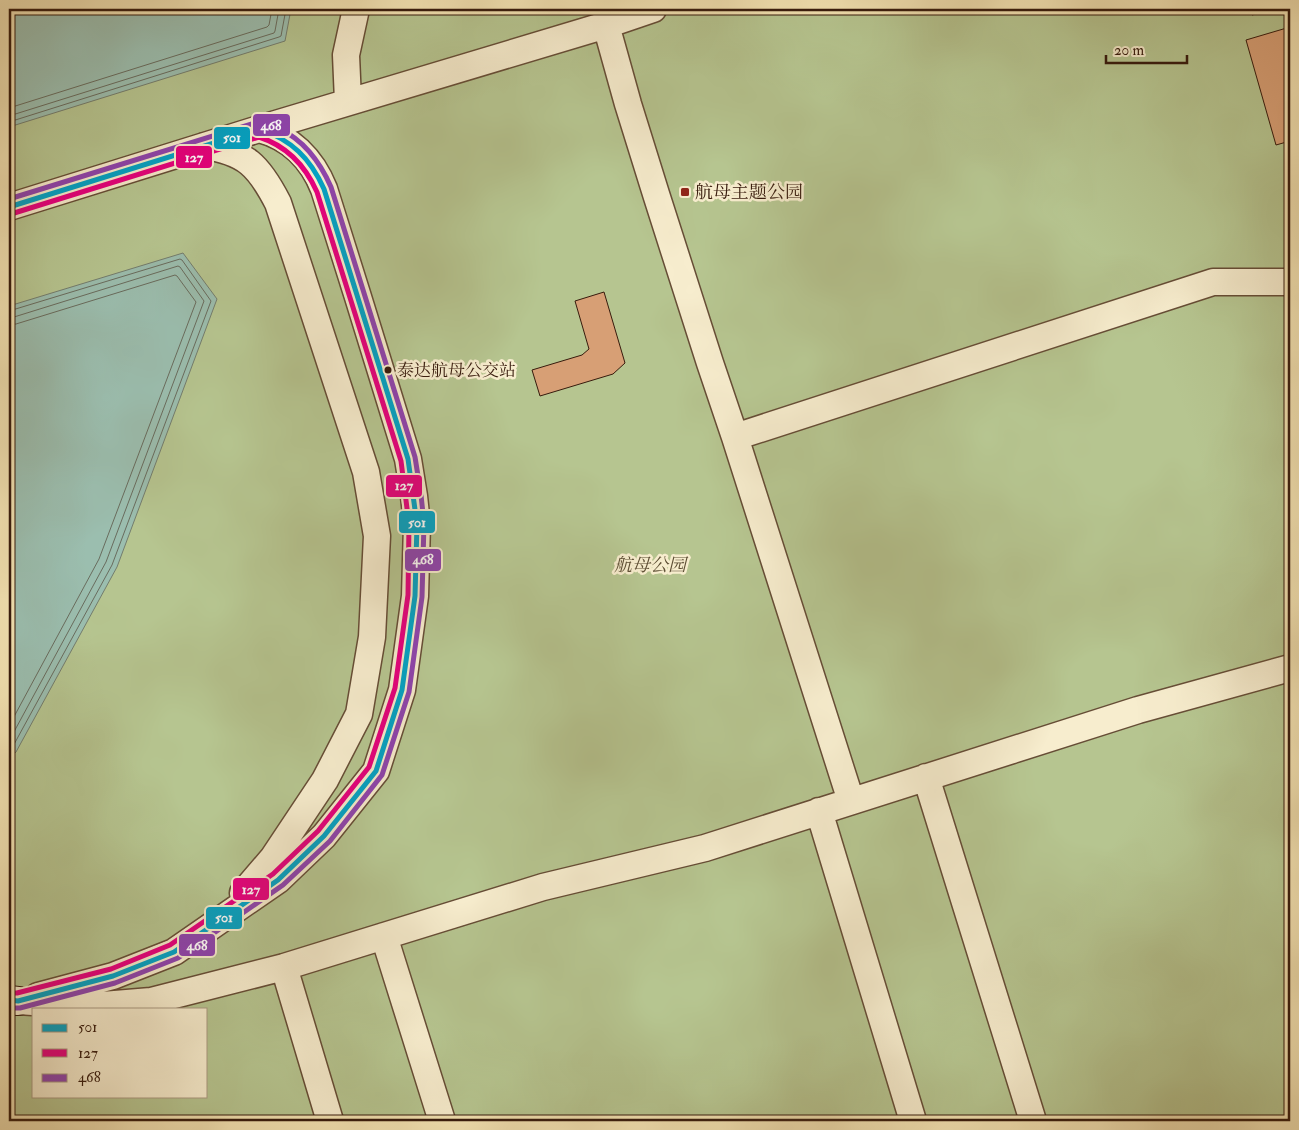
<svg xmlns="http://www.w3.org/2000/svg" width="1299" height="1130" viewBox="0 0 1299 1130" font-family="'IM FELL Double Pica','Noto Serif SC',serif">
	<rect width="100%" height="100%" fill="#f3e3b3"/>
	<filter id="stains"><feTurbulence type="fractalNoise" baseFrequency=".004" numOctaves="4"/><feColorMatrix values="0 0 0 0 .2 0 0 0 0 .09 0 0 0 0 .02 0 0 0 .5 -.17"/></filter>
	<radialGradient id="worn" r=".72"><stop offset=".6" stop-color="#630" stop-opacity="0"/><stop offset="1" stop-color="#630" stop-opacity=".3"/></radialGradient>
	<path fill="#b6c590" stroke="#76704e" fill-rule="evenodd" d="M 9,9 L 1290,9 L 1290,1121 L 9,1121 ZM 34,1009 L 206,1009 L 206,1096 L 34,1096 Z"/>
	<path fill="#9bbeaf" stroke="#737d6e" d="M 9,9 L 291,9 L 285,41 L 9,127 Z
		M 183,253 L 217,299 L 117,567 L 16,752 L 9,759 L 9,306 Z"/>
	<g fill="none" stroke-linecap="round" stroke-linejoin="round">
		<path stroke="#696c5e" stroke-width="1" d="M 9,108 L 267,27 L 269,25 L 272,9
			M 9,116 L 274,33 L 275,31 L 279,9
			M 9,122 L 279,37 L 281,36 L 286,9
			M 9,311 L 180,259 L 182,260 L 211,301 L 112,565 L 12,748 L 9,752
			M 9,317 L 14,317 L 178,266 L 180,267 L 204,301 L 106,562 L 9,741
			M 9,325 L 16,324 L 175,275 L 177,276 L 196,302 L 99,559 L 9,726"/>
	</g>
	<path fill="#d79f75" stroke="#371b0d" d="M 1250,9 L 1275,9 L 1252,15 Z
		M 1290,27 L 1290,141 L 1276,145 L 1246,40 Z
		M 604,292 L 625,363 L 613,374 L 540,396 L 532,370 L 582,355 L 589,349 L 575,301 Z"/>
	<g fill="none" stroke-linecap="round" stroke-linejoin="round">
		<defs>
			<path id="minor" d="M 606,25 L 628,104 L 656,194 L 710,363 L 735,437 L 851,801
				M 348,101 L 346,55 L 356,9
				M 204,146 C 246,152 259,166 278,203 L 366,472 L 377,536 L 372,637 L 359,714 L 325,780 L 273,858 L 243,893
				M 9,207 L 259,129 L 606,25 L 653,9
				M 735,437 L 1213,282 L 1290,282
				M 926,777 L 1033,1121
				M 819,811 L 913,1121
				M 384,936 L 442,1121
				M 284,967 L 330,1121
				M 38,996 L 113,976 L 174,952 L 278,880 L 324,836 L 376,771 L 402,690 L 415,596 L 417,524 L 414,496 L 408,459 L 358,297 L 324,189 C 312,159 290,137 259,129
				M 18,1001 L 91,1006 L 151,1001 L 284,967 L 543,887 L 705,848 L 1138,710 L 1290,668"/>
			<path id="secondary" d="M 9,1000 L 18,1001"/>
		</defs>
		<use href="#minor" stroke="#664d36" stroke-width="29"/>
		<use href="#secondary" stroke="#371b0d" stroke-width="30"/>
		<use href="#minor" stroke="#f7edce" stroke-width="26"/>
		<use href="#secondary" stroke="#f7edce" stroke-width="28"/>
		<defs>
			<path id="bus-1" d="M 9,207 L 259,129 C 292,140 310,158 324,189 L 408,459 L 417,524 L 415,596 L 402,690 L 376,771 L 324,836 L 278,880 L 174,952 L 113,976 L 18,1001 L 9,1000"/>
			<path id="bus-2" d="M 10,993 L 17,993 L 111,969 L 170,945 L 273,874 L 318,831 L 369,767 L 395,688 L 408,595 L 409,524 L 401,461 L 317,192 C 305,165 287,146 259,137 L 11,214"/>
			<path id="bus-3" d="M 9,199 L 258,122 C 265,122 273,126 280,129 C 305,141 320,162 331,187 L 415,457 L 421,495 L 424,523 L 422,597 L 409,692 L 382,775 L 330,841 L 283,885 L 178,958 L 115,983 L 20,1008 L 9,1008"/>
		</defs>
		<use href="#bus-1" stroke="#f7edce" stroke-width="9"/>
		<use href="#bus-2" stroke="#f7edce" stroke-width="9"/>
		<use href="#bus-3" stroke="#f7edce" stroke-width="9"/>
		<use href="#bus-1" stroke="#03a2c4" stroke-width="5"/>
		<use href="#bus-2" stroke="#e5007d" stroke-width="5"/>
		<use href="#bus-3" stroke="#8e44ad" stroke-width="5"/>
	</g>
	<rect fill="#8f2418" stroke="#f7edce" stroke-width="2" x="680" y="187" width="10" height="10" rx="2.5"/>
	<circle fill="#371b0d" stroke="#f7edce" stroke-width="2" cx="388" cy="370" r="4.5"/>
	<g text-anchor="middle" stroke-width="5" stroke-linejoin="round" paint-order="stroke">
		<g font-size="17" fill="#371b0d" stroke="#f7edce" text-anchor="start">
			<text x="397" y="376">泰达航母公交站</text>
		</g>
		<g font-size="18" fill="#371b0d" stroke="#f7edce" text-anchor="start">
			<text x="695" y="198">航母主题公园</text>
		</g>
		<g font-size="18" font-style="italic" fill="#5d4e34" stroke="#f7edce">
			<text x="650" y="571">航母公园</text>
		</g>
	</g>
	<g stroke="#f7edce" stroke-width="2">
		<rect x="252" y="113" width="39" height="24" rx="5" fill="#8e44ad"/>
		<rect x="213" y="126" width="38" height="24" rx="5" fill="#03a2c4"/>
		<rect x="175" y="145" width="38" height="24" rx="5" fill="#e5007d"/>
		<rect x="385" y="474" width="38" height="24" rx="5" fill="#e5007d"/>
		<rect x="398" y="510" width="38" height="24" rx="5" fill="#03a2c4"/>
		<rect x="404" y="548" width="38" height="24" rx="5" fill="#8e44ad"/>
		<rect x="232" y="877" width="38" height="24" rx="5" fill="#e5007d"/>
		<rect x="205" y="906" width="38" height="24" rx="5" fill="#03a2c4"/>
		<rect x="178" y="933" width="38" height="24" rx="5" fill="#8e44ad"/>
	</g>
	<g font-size="14" text-anchor="middle" font-weight="bold" fill="#fff">
		<text x="271" y="130">468</text>
		<text x="232" y="142">501</text>
		<text x="194" y="162">127</text>
		<text x="404" y="490">127</text>
		<text x="417" y="527">501</text>
		<text x="423" y="564">468</text>
		<text x="251" y="894">127</text>
		<text x="224" y="922">501</text>
		<text x="197" y="950">468</text>
	</g>
	<rect width="1299" height="1130" fill="none" stroke="#f3e3b3" stroke-width="30"/>
	<rect x="10" y="10" width="1279" height="1110" fill="none" stroke="#371b0d" stroke-width="2.5"/>
	<rect x="15" y="15" width="1269" height="1100" fill="none" stroke="#371b0d"/>
	<rect x="32" y="1008" width="175" height="90" fill="#f7edce" stroke="#aa9981"/>
	<rect x="42" y="1024" width="25" height="8" fill="#03a2c4" stroke="#aa9981"/>
	<text x="78" y="1032" font-size="15" fill="#371b0d">501</text>
	<rect x="42" y="1049" width="25" height="8" fill="#e5007d" stroke="#aa9981"/>
	<text x="78" y="1058" font-size="15" fill="#371b0d">127</text>
	<rect x="42" y="1074" width="25" height="8" fill="#8e44ad" stroke="#aa9981"/>
	<text x="78" y="1082" font-size="15" fill="#371b0d">468</text>
	<path d="M1106 55v8h81v-8" fill="none" stroke="#371b0d" stroke-width="2.5"/>
	<text x="1114" y="55" font-size="15" fill="#371b0d" stroke="#f7edce" stroke-width="4" paint-order="stroke">20 m</text>
	<rect width="100%" height="100%" filter="url(#stains)"/>
	<rect width="100%" height="100%" fill="url(#worn)"/>
</svg>
